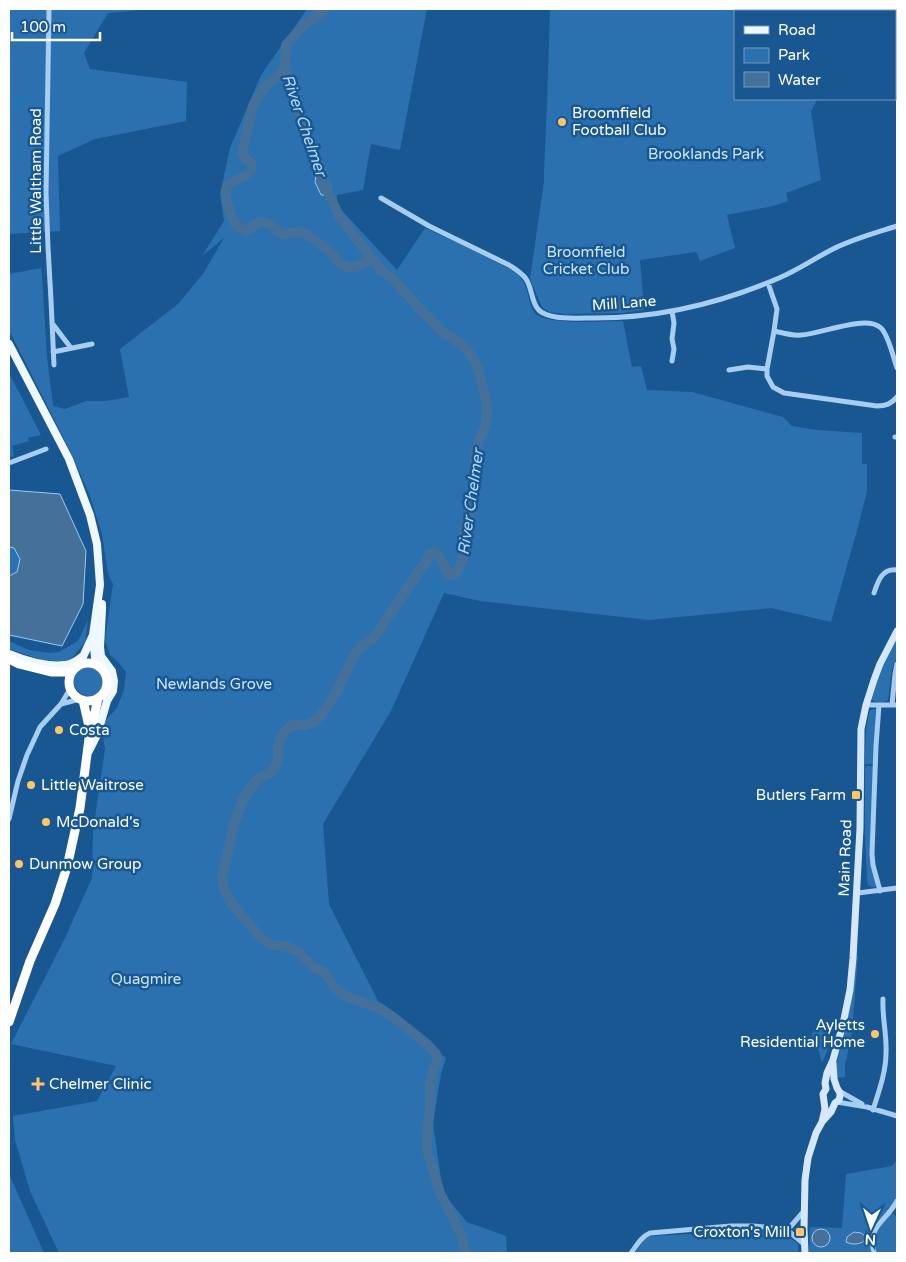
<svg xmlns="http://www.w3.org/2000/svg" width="906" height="1262" viewBox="0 0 906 1262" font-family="'Varela Round',sans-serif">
	<rect width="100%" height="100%" fill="#185791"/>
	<path fill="#2b71b0" d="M 9,9 L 151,9 L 108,13 L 84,53 L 90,69 L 187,82 L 186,121 L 95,139 L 58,156 L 60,231 L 9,234 Z
		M 307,9 L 427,9 L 400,150 L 371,144 L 363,190 L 337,195 L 336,204 L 397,270 L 425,228 C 448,239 472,249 494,261 C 502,265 511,269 517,274 C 529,284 527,301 534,312 C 543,326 607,321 623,321 L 632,367 L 641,366 L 647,390 L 692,392 L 783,417 L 792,426 L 817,430 L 862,433 L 862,464 L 867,464 L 867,491 L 858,527 L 831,622 L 771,608 L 649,620 L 480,601 L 444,593 L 391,711 L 323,824 L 329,904 L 379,1003 L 446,1058 L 441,1074 L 433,1123 L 443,1193 L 467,1222 L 506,1236 L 507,1253 L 59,1253 L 30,1191 L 15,1140 L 13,1116 L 97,1101 L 116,1066 L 11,1044 L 64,940 L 92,878 L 93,831 L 105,749 L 103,737 L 104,722 L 117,708 L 124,690 L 126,672 L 119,663 L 110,655 L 105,640 L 113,584 L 108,574 L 102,534 L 90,496 L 72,455 L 9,330 L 9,274 L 41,268 L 42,276 L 47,357 L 53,406 L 65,409 L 86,401 L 106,401 L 129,397 L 120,349 L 178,304 L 203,274 L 224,238 L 202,256 L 224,221 L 220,194 L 230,148 L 261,75 Z
		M 550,9 L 872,9 L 872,11 L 735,11 L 735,99 L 829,99 L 817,100 L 811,111 L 821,180 L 786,193 L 788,201 L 773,206 L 727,215 L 735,248 L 700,261 L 696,252 L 640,260 L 644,310 L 622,313 L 564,314 L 549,312 L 542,307 L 530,279 L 544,181 L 544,172 L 547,104 Z
		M 9,373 L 41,435 L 28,438 L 29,441 L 12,446 L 14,455 L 9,459 Z
		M 9,547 L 14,548 L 20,559 L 17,572 L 9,576 Z
		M 88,620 L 85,642 L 69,662 L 42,660 L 9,649 L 9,641 L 29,650 L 49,653 L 59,652 L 78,641 Z
		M 897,638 L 897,657 L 892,669 L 888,700 C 885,703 876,703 872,700 L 872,698 L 882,668 Z
		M74 681a15 15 0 1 1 30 0a15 15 0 1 1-30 0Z
		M 876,709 L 873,764 L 865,764 C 865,746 865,728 870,710 Z
		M 866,766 L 873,766 L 874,878 L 876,884 L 875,887 L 872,887 L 868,885 L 867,880 L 865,835 L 865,768 L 866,768 Z
		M 857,955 L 858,956 L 852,1032 L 845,1066 L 845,1077 L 836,1078 L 837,1063 L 849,1012 Z
		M 833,1023 L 827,1052 L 822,1063 L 817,1044 L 810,1040 L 815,1027 Z
		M 896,1161 L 897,1161 C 897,1176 903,1201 887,1209 L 897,1217 L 897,1253 L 809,1253 L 810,1227 L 842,1228 L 846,1174 L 892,1166 Z
		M 9,1172 L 10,1176 L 44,1253 L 9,1253 Z
		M 741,1229 L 782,1232 L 798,1244 L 798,1253 L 635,1253 L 645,1239 L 651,1236 L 693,1234 L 712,1231 Z"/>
	<path fill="#44709a" stroke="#99caf2" d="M 322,167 C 325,176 331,182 332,192 L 325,195 L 321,195 L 315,182 L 317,170 Z
		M 9,490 L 60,494 L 86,551 L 83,604 L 62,646 L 9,635 L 9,576 L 17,572 L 20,559 L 14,548 L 9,547 Z
		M812 1238a9 9 0 1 1 18 0a9 9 0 1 1-18 0Z
		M 854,1232 L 861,1233 L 865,1236 L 865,1240 C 860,1245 852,1245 846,1242 L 847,1237 Z"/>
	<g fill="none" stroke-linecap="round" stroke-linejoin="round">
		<path stroke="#44709a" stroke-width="10" d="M 324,9 L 315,18 L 305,24 L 286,45 L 285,66 L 302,120 L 320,167 L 328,192 L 339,216 L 372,259 L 382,271 L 393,279 L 421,310 L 442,331 L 462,345 L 472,356 L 477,366 L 486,400 L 487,412 L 485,427 L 479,441 L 475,455 L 473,500 L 463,536 L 465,550 L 462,561 L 459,568 L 454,575 L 449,575 C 442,566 444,561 435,552 L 430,554 L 426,562 L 420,570 L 380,629 L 372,640 L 361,647 L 355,654 L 336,693 L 321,715 L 314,722 L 306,725 L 292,725 L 286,730 L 281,737 L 278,748 L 278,758 L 276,766 L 271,772 L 261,777 L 255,782 L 243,799 L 234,825 L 222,878 L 224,889 L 231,903 L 261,938 L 272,945 L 288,947 L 298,952 L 313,967 L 326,974 L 334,987 L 344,995 L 363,1003 L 378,1007 L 393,1017 L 428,1045 L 436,1054 L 437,1061 L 432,1074 L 430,1085 L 430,1106 L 427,1137 L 427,1150 L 440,1193 L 462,1236 L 465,1253
			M 285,66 L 279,75 L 268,84 L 259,95 L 253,106 L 242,154 L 244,157 L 251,163 L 252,170 C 245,181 230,179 227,187 C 223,194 231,219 236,225 C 238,228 242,229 246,231 C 251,229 252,228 256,224 C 266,217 274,229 282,234 L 299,232 L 304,233 C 313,239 322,245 330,252 C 334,256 337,261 341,264 C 350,272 363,264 372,259"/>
		<path stroke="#a7cdf0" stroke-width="5" d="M 49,9 L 46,193 L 48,247 L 51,300 L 54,365
			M 381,198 L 429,226 L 509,265 C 515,269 522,273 526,279 C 533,289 531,307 543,313 C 556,320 580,318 595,318 C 658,318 721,303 779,278 C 798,270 815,258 833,249 C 853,239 875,233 897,226
			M 768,283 L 777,309 L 774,331 L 767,369 L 767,376 L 773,387 L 784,393 L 877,406 C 886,406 891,404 897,397
			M 52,323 L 71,348
			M 774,331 C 783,333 792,336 801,335 C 821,334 866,314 881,328 C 889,336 893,357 897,368
			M 53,352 L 92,344
			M 672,361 L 674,349 L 672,339 L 674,323 L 672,311
			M 729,370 L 748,367 L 767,369
			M 895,437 L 897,437
			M 9,463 L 46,449
			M 874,593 C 878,581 882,568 897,570
			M 61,704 L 80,699
			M 866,705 L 897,705
			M 879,705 L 876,746 L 872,854 L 873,865 L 880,891
			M 892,705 L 895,674 L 897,664
			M 9,819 L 18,781 L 27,755 L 40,727 L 61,704 L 70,689
			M 858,893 L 897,888
			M 839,1091 L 862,1104
			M 837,1102 L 867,1107 L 897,1116
			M 873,1110 C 879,1091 886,1072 886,1053 C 887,1035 882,1017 883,999
			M 786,1229 L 791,1226 L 804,1211
			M 631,1253 C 637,1245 641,1237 650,1233 L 731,1226 L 753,1226 L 786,1229 L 804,1244
			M 874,1253 C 867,1225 886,1222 897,1201"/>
		<path stroke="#d5e8fb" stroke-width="7" d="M 822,1122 L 825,1109 L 823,1094 L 826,1089 L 825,1083 L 827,1073 L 833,1060 L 843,1024 L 850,990 L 853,958 L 860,828 L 861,729 L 866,705 L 874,680 L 880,664 L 897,631
			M 805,1253 L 804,1229 L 805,1180 L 808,1158 L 816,1133 L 822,1122 L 831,1112 L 835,1103 L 839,1100 L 840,1096 L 840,1093 L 837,1088 L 834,1079 L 833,1063"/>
		<path stroke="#eff7ff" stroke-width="8" d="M 9,344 L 69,459 L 90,515 L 97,544 L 100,585 L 93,635 L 95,658 L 99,666
			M 9,654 C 26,661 47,667 65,665 C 72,665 78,660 83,656
			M 82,659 L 93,635
			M 89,751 L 97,735 L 107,701 L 113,691 L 114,681 L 112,671 L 101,656 L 100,647 L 102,610 L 102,604"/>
		<path stroke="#fff" stroke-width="9" d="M 9,659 L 19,664 L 51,672 L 72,672
			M69 682a19 19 0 1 1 38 0a19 19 0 1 1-38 0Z
			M 83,700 L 90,731
			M 9,1022 L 30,961 L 55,904 L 67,867 L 80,808 L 90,731 L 93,722 L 98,698"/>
	</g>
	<g fill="#ffc665" stroke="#185791" stroke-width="2">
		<circle cx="562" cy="122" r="5"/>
		<circle cx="59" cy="730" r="5"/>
		<circle cx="31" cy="785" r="5"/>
		<rect x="851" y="790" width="10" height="10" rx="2.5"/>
		<circle cx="46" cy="822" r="5"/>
		<circle cx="19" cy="864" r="5"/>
		<circle cx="875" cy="1034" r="5"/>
		<path d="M35.5 1076.5h5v5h5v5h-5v5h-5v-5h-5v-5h5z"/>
		<rect x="795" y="1227" width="10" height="10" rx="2.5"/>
	</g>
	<g text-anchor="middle" stroke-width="5" stroke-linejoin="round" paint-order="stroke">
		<g font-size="15" fill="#fff" stroke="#185791" text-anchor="start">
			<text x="572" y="118">Broomfield<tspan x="572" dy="17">Football Club</tspan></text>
			<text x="69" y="735">Costa</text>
			<text x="41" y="790">Little Waitrose</text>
			<text x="846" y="800" text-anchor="end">Butlers Farm</text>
			<text x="56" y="827">McDonald's</text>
			<text x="29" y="869">Dunmow Group</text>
			<text x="865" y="1030" text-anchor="end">Ayletts<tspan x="865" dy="17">Residential Home</tspan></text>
			<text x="49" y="1089">Chelmer Clinic</text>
			<text x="790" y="1237" text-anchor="end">Croxton's Mill</text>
		</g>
		<g font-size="15" fill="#cde6fb" stroke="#185791">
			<text x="706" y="159">Brooklands Park</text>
			<text x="586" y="257">Broomfield<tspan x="586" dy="17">Cricket Club</tspan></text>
			<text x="214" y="689">Newlands Grove</text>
			<text x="146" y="984">Quagmire</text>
		</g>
		<g font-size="15" fill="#fff" stroke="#185791">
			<text transform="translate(36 181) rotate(-90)" y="5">Little Waltham Road</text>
			<text transform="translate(624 303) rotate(-4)" y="5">Mill Lane</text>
			<text transform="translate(845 858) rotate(-88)" y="5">Main Road</text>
		</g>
		<g font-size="16" font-style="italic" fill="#b3d7f6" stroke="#185791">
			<text transform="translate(305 125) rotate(71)" y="6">River Chelmer</text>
			<text transform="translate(470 502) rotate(-82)" y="6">River Chelmer</text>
		</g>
	</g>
	<rect width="906" height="1262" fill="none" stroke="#ffffff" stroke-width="20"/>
	<rect x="734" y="10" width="162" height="90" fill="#185791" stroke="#749abd"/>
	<rect x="744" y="26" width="25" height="8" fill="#eff7ff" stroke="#749abd"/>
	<text x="778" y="35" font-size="15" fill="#ffffff">Road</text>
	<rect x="744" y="48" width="25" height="15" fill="#2b71b0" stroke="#749abd"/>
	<text x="778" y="60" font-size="15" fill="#ffffff">Park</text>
	<rect x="744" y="72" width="25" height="15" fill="#44709a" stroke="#749abd"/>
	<text x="778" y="85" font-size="15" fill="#ffffff">Water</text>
	<g transform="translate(871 1227) rotate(183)" stroke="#185791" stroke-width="4" paint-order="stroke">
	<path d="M0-4L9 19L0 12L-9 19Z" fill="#ffffff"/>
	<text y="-8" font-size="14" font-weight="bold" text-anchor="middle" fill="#ffffff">N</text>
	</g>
	<path d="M12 32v8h88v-8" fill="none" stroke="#ffffff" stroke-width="2.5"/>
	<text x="20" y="32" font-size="15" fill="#ffffff" stroke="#185791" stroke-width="4" paint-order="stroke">100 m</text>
</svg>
